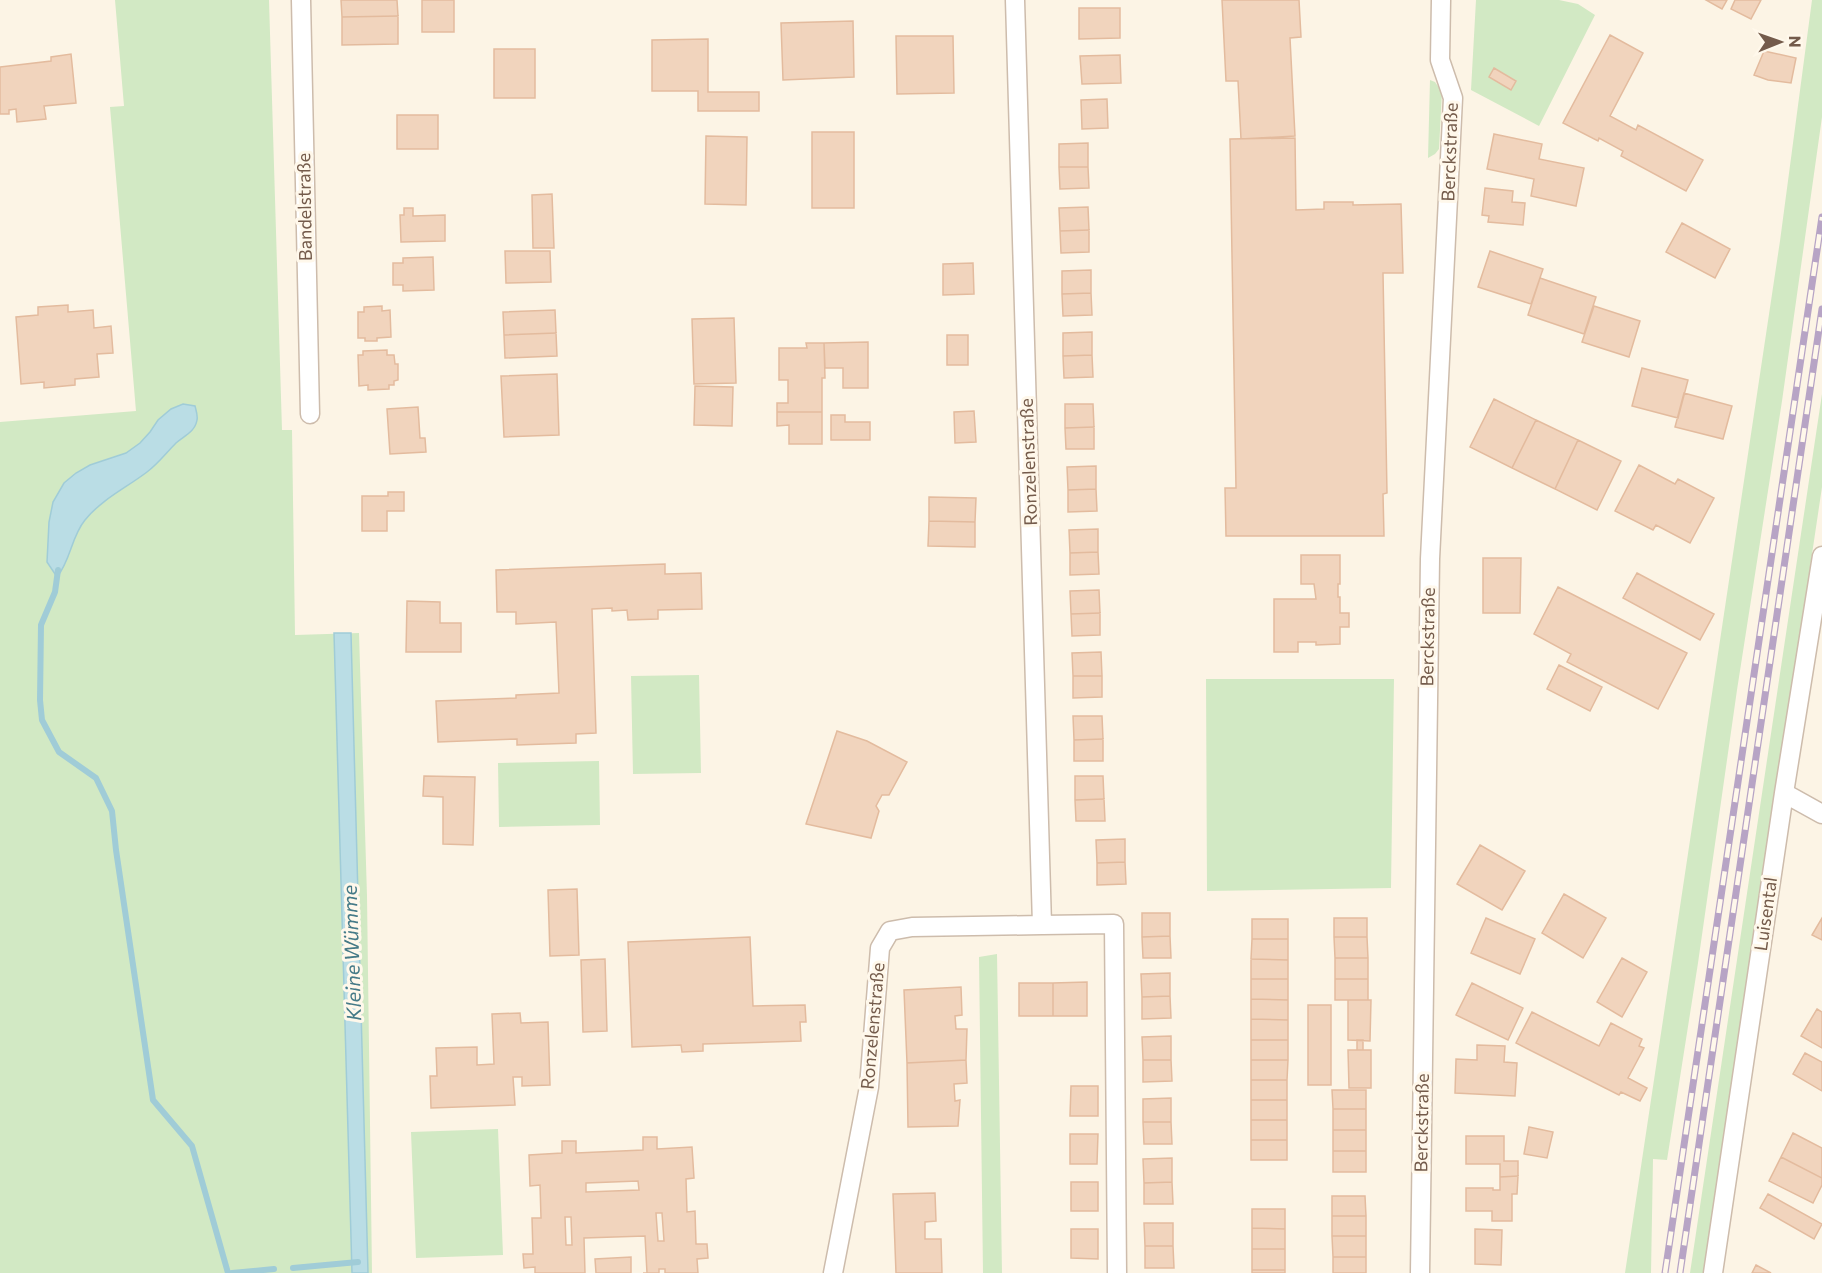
<svg xmlns="http://www.w3.org/2000/svg" width="1822" height="1273" viewBox="0 0 1822 1273" font-family="Commissioner,sans-serif">
	<rect width="100%" height="100%" fill="#fcf4e5"/>
	<path fill="#d2e9c4" d="M 115,0 L 269,0 L 282,430 L 292,430 L 295,635 L 359,633 L 367,896 L 372,1273 L 0,1273 L 0,422 L 136,411 L 110,107 L 124,106 Z
		M 1476,0 L 1559,0 L 1578,4 L 1595,15 L 1539,126 L 1471,90 Z
		M 1812,0 L 1822,0 L 1822,117 L 1782,401 L 1737,690 L 1698,963 L 1667,1160 L 1653,1159 L 1651,1273 L 1625,1273 L 1780,241 Z
		M 1430,80 L 1435,82 L 1442,92 L 1439,149 L 1435,154 L 1428,158 Z
		M 1822,394 L 1822,487 L 1705,1273 L 1690,1273 Z
		M 699,675 L 701,773 L 633,774 L 631,676 Z
		M 1206,679 L 1394,679 L 1391,888 L 1207,891 Z
		M 599,761 L 600,825 L 499,827 L 498,763 Z
		M 997,954 L 1002,1273 L 983,1273 L 979,957 Z
		M 498,1129 L 503,1255 L 416,1258 L 411,1132 Z"/>
	<path fill="#badde5" stroke="#a0ccd7" stroke-width="1.5" d="M 183,404 L 195,406 C 196,410 198,416 197,420 C 195,432 184,436 176,443 C 166,453 158,464 147,472 C 126,488 102,499 85,520 C 71,537 71,560 57,577 L 47,562 L 49,522 L 53,502 L 64,483 L 76,473 L 90,465 L 126,453 L 140,443 L 150,432 L 158,420 L 171,409 Z
		M 334,633 L 351,633 L 368,1273 L 352,1273 Z"/>
	<g fill="none" stroke-linecap="round" stroke-linejoin="round">
		<path stroke="#a0ccd7" stroke-width="6" d="M 58,570 L 55,592 L 41,625 L 40,700 L 42,720 L 59,752 L 96,778 L 112,811 L 116,850 L 153,1100 L 192,1146 L 228,1273
			M 293,1268 L 358,1262
			M 232,1273 L 274,1269"/>
	</g>
	<path fill="#f1d4bd" stroke="#e3bb9e" stroke-width="1.5" fill-rule="evenodd" d="M 341,0 L 397,0 L 398,16 L 342,17 Z
		M 422,0 L 454,0 L 454,32 L 422,32 Z
		M 1222,0 L 1299,0 L 1301,37 L 1290,38 L 1295,136 L 1241,139 L 1238,81 L 1226,81 Z
		M 1706,0 L 1727,0 L 1722,9 Z
		M 1735,0 L 1761,0 L 1751,19 L 1731,9 Z
		M 1079,8 L 1120,8 L 1120,38 L 1079,39 Z
		M 398,16 L 398,44 L 342,45 L 342,17 Z
		M 853,21 L 854,77 L 783,80 L 781,23 Z
		M 1610,35 L 1643,53 L 1610,116 L 1636,130 L 1638,125 L 1703,160 L 1686,191 L 1621,156 L 1623,151 L 1599,138 L 1598,141 L 1563,123 Z
		M 896,36 L 953,36 L 954,93 L 897,94 Z
		M 708,39 L 708,92 L 759,92 L 759,111 L 698,111 L 698,91 L 652,91 L 652,40 Z
		M 494,49 L 535,49 L 535,98 L 494,98 Z
		M 1764,51 L 1796,58 L 1791,83 L 1768,80 L 1754,75 Z
		M 71,54 L 76,103 L 44,106 L 46,119 L 17,122 L 16,109 L 9,110 L 9,114 L 0,114 L 0,67 L 51,61 L 51,57 Z
		M 1120,55 L 1121,83 L 1082,84 L 1080,56 Z
		M 1494,68 L 1516,81 L 1511,90 L 1489,77 Z
		M 1107,99 L 1108,128 L 1082,129 L 1081,100 Z
		M 397,115 L 438,115 L 438,149 L 397,149 Z
		M 812,132 L 854,132 L 854,208 L 812,208 Z
		M 1494,134 L 1542,144 L 1539,159 L 1584,168 L 1576,206 L 1531,196 L 1534,179 L 1487,169 Z
		M 706,136 L 747,137 L 746,205 L 705,204 Z
		M 1295,138 L 1296,210 L 1324,209 L 1324,202 L 1353,202 L 1353,205 L 1401,204 L 1403,273 L 1383,273 L 1387,493 L 1383,494 L 1384,536 L 1226,536 L 1225,488 L 1236,488 L 1230,139 Z
		M 1088,143 L 1088,167 L 1059,167 L 1059,144 Z
		M 1059,167 L 1088,167 L 1089,188 L 1060,189 Z
		M 1485,188 L 1513,191 L 1512,202 L 1525,203 L 1523,225 L 1488,222 L 1489,216 L 1482,215 Z
		M 552,194 L 554,248 L 533,248 L 532,195 Z
		M 1088,207 L 1089,230 L 1060,231 L 1059,208 Z
		M 404,208 L 413,208 L 413,216 L 445,215 L 445,241 L 401,242 L 400,215 L 404,215 Z
		M 1682,223 L 1730,249 L 1715,278 L 1666,252 Z
		M 1089,230 L 1089,252 L 1061,253 L 1060,231 Z
		M 505,251 L 550,251 L 551,282 L 506,283 Z
		M 1490,251 L 1543,269 L 1531,304 L 1478,287 Z
		M 433,257 L 434,290 L 403,291 L 403,285 L 393,285 L 393,263 L 403,263 L 403,258 Z
		M 973,263 L 974,294 L 943,295 L 943,264 Z
		M 1091,270 L 1091,293 L 1062,294 L 1062,271 Z
		M 1540,278 L 1596,297 L 1584,334 L 1528,315 Z
		M 1091,293 L 1092,315 L 1063,316 L 1062,294 Z
		M 68,305 L 68,312 L 93,310 L 94,328 L 111,326 L 113,353 L 97,354 L 99,377 L 75,379 L 75,385 L 44,388 L 44,382 L 21,384 L 16,317 L 38,315 L 38,307 Z
		M 382,306 L 382,311 L 390,310 L 391,337 L 377,338 L 377,341 L 365,341 L 365,338 L 358,338 L 358,312 L 364,312 L 364,307 Z
		M 1594,306 L 1640,321 L 1629,357 L 1582,342 Z
		M 555,310 L 556,333 L 504,335 L 503,312 Z
		M 734,318 L 736,383 L 694,384 L 692,319 Z
		M 1092,332 L 1092,355 L 1063,356 L 1063,333 Z
		M 556,333 L 557,356 L 505,358 L 504,335 Z
		M 947,335 L 968,335 L 968,365 L 947,365 Z
		M 868,342 L 868,388 L 843,388 L 843,368 L 825,368 L 824,343 Z
		M 806,343 L 824,343 L 825,378 L 822,378 L 822,412 L 777,412 L 777,403 L 788,403 L 788,380 L 779,380 L 779,348 L 807,348 Z
		M 387,350 L 387,355 L 394,355 L 395,364 L 398,364 L 398,380 L 394,381 L 394,385 L 389,385 L 389,389 L 368,390 L 368,385 L 359,386 L 358,355 L 363,355 L 363,351 Z
		M 1092,355 L 1093,377 L 1064,378 L 1063,356 Z
		M 1642,368 L 1688,380 L 1678,418 L 1632,406 Z
		M 557,374 L 559,435 L 504,437 L 501,376 Z
		M 695,386 L 733,387 L 732,426 L 694,425 Z
		M 1684,393 L 1732,406 L 1723,439 L 1675,427 Z
		M 1494,399 L 1536,420 L 1512,468 L 1470,447 Z
		M 1065,404 L 1093,404 L 1094,427 L 1065,428 Z
		M 418,407 L 420,438 L 425,438 L 426,452 L 390,454 L 387,409 Z
		M 974,411 L 976,442 L 955,443 L 954,412 Z
		M 777,412 L 822,412 L 822,444 L 789,444 L 789,425 L 777,426 Z
		M 831,415 L 845,415 L 845,422 L 870,422 L 870,440 L 831,440 Z
		M 1536,420 L 1578,440 L 1555,489 L 1512,468 Z
		M 1094,427 L 1094,449 L 1066,449 L 1065,428 Z
		M 1578,440 L 1621,461 L 1597,510 L 1555,489 Z
		M 1639,465 L 1675,484 L 1678,479 L 1714,498 L 1690,543 L 1656,525 L 1653,530 L 1615,511 Z
		M 1096,466 L 1096,489 L 1068,490 L 1067,467 Z
		M 1096,489 L 1097,511 L 1068,512 L 1068,490 Z
		M 388,492 L 404,492 L 404,511 L 387,511 L 387,531 L 362,531 L 362,496 L 388,496 Z
		M 929,497 L 976,498 L 975,522 L 929,521 Z
		M 929,521 L 975,522 L 975,547 L 928,546 Z
		M 1098,529 L 1098,552 L 1070,553 L 1069,530 Z
		M 1098,552 L 1099,574 L 1070,575 L 1070,553 Z
		M 1301,555 L 1340,555 L 1340,584 L 1338,584 L 1338,597 L 1340,597 L 1340,613 L 1349,613 L 1349,627 L 1340,627 L 1340,644 L 1316,645 L 1316,642 L 1298,642 L 1298,652 L 1274,652 L 1274,599 L 1316,599 L 1314,584 L 1301,584 Z
		M 1483,558 L 1521,558 L 1520,613 L 1483,613 Z
		M 665,564 L 665,574 L 701,573 L 702,609 L 658,610 L 658,619 L 628,620 L 627,610 L 612,611 L 612,608 L 592,609 L 596,733 L 576,734 L 576,743 L 517,745 L 517,739 L 438,742 L 436,701 L 516,698 L 516,695 L 559,693 L 556,622 L 516,624 L 516,612 L 497,612 L 496,570 Z
		M 1637,573 L 1714,614 L 1700,640 L 1623,598 Z
		M 1558,587 L 1687,653 L 1658,709 L 1567,662 L 1571,654 L 1534,634 Z
		M 1099,590 L 1100,613 L 1071,614 L 1070,591 Z
		M 407,601 L 440,602 L 440,623 L 461,623 L 461,652 L 406,652 Z
		M 1100,613 L 1100,635 L 1072,636 L 1071,614 Z
		M 1101,652 L 1102,676 L 1073,676 L 1072,653 Z
		M 1559,665 L 1602,687 L 1590,711 L 1547,689 Z
		M 1073,676 L 1102,676 L 1102,697 L 1073,698 Z
		M 1073,716 L 1102,716 L 1103,739 L 1074,740 Z
		M 837,731 L 867,741 L 907,762 L 889,795 L 882,795 L 876,806 L 879,811 L 871,838 L 806,824 Z
		M 1103,739 L 1103,761 L 1074,761 L 1074,740 Z
		M 424,776 L 475,777 L 473,845 L 443,844 L 443,797 L 423,796 Z
		M 1075,776 L 1103,776 L 1104,799 L 1075,800 Z
		M 1104,799 L 1105,821 L 1076,821 L 1075,800 Z
		M 1125,839 L 1125,862 L 1097,863 L 1096,840 Z
		M 1480,845 L 1525,871 L 1502,910 L 1457,884 Z
		M 1125,862 L 1126,884 L 1097,885 L 1097,863 Z
		M 577,889 L 579,955 L 550,956 L 548,890 Z
		M 1564,894 L 1606,918 L 1583,958 L 1542,933 Z
		M 1142,913 L 1170,913 L 1170,936 L 1142,937 Z
		M 1334,918 L 1367,918 L 1367,937 L 1334,937 Z
		M 1486,918 L 1535,939 L 1520,974 L 1471,953 Z
		M 1822,918 L 1822,940 L 1812,935 Z
		M 1252,919 L 1288,919 L 1288,939 L 1252,939 Z
		M 1170,936 L 1171,958 L 1143,958 L 1142,937 Z
		M 750,937 L 753,1006 L 805,1005 L 806,1022 L 800,1022 L 801,1041 L 703,1044 L 703,1051 L 682,1052 L 681,1045 L 632,1047 L 628,942 Z
		M 1334,937 L 1367,937 L 1368,958 L 1335,958 Z
		M 1252,939 L 1288,939 L 1288,960 L 1251,959 Z
		M 1335,958 L 1368,958 L 1368,979 L 1335,979 Z
		M 1622,958 L 1647,972 L 1622,1017 L 1597,1002 Z
		M 605,959 L 607,1031 L 583,1032 L 581,960 Z
		M 1251,959 L 1288,960 L 1288,979 L 1251,979 Z
		M 1170,973 L 1170,996 L 1142,997 L 1141,974 Z
		M 1251,979 L 1288,979 L 1288,1000 L 1251,999 Z
		M 1335,979 L 1368,979 L 1368,1000 L 1335,1000 Z
		M 1087,982 L 1087,1016 L 1053,1016 L 1053,983 Z
		M 1019,983 L 1053,983 L 1053,1016 L 1019,1016 Z
		M 1472,983 L 1523,1008 L 1508,1040 L 1456,1015 Z
		M 961,987 L 962,1015 L 955,1016 L 956,1029 L 967,1029 L 966,1060 L 907,1063 L 904,990 Z
		M 1170,996 L 1171,1018 L 1142,1019 L 1142,997 Z
		M 1251,999 L 1288,1000 L 1288,1020 L 1251,1019 Z
		M 1348,1000 L 1371,1000 L 1370,1041 L 1348,1040 Z
		M 1308,1005 L 1331,1005 L 1331,1085 L 1308,1085 Z
		M 1817,1009 L 1822,1012 L 1822,1048 L 1801,1036 Z
		M 1532,1012 L 1599,1046 L 1611,1023 L 1642,1039 L 1639,1046 L 1644,1048 L 1628,1078 L 1647,1088 L 1640,1101 L 1621,1092 L 1619,1095 L 1516,1043 Z
		M 520,1013 L 521,1023 L 548,1022 L 550,1085 L 522,1086 L 522,1077 L 513,1077 L 515,1105 L 431,1108 L 430,1076 L 437,1076 L 436,1048 L 477,1047 L 477,1065 L 494,1064 L 492,1014 Z
		M 1251,1019 L 1288,1020 L 1288,1040 L 1251,1040 Z
		M 1171,1036 L 1171,1060 L 1143,1060 L 1142,1037 Z
		M 1251,1040 L 1288,1040 L 1288,1060 L 1251,1060 Z
		M 1357,1040 L 1363,1040 L 1363,1050 L 1357,1050 Z
		M 1477,1045 L 1505,1046 L 1504,1062 L 1517,1063 L 1515,1096 L 1455,1093 L 1456,1059 L 1477,1060 Z
		M 1348,1050 L 1371,1050 L 1371,1088 L 1349,1088 Z
		M 1805,1053 L 1822,1062 L 1822,1091 L 1793,1074 Z
		M 966,1060 L 967,1083 L 954,1084 L 955,1101 L 960,1100 L 958,1126 L 908,1127 L 907,1063 Z
		M 1143,1060 L 1171,1060 L 1172,1081 L 1143,1082 Z
		M 1251,1060 L 1288,1060 L 1287,1080 L 1251,1080 Z
		M 1251,1080 L 1287,1080 L 1287,1100 L 1251,1100 Z
		M 1071,1086 L 1098,1086 L 1098,1116 L 1070,1116 Z
		M 1332,1090 L 1366,1090 L 1366,1109 L 1333,1109 Z
		M 1171,1098 L 1171,1122 L 1143,1122 L 1143,1099 Z
		M 1251,1100 L 1287,1100 L 1287,1120 L 1251,1120 Z
		M 1333,1109 L 1366,1109 L 1366,1130 L 1333,1130 Z
		M 1251,1120 L 1287,1120 L 1287,1140 L 1251,1140 Z
		M 1143,1122 L 1171,1122 L 1172,1144 L 1144,1144 Z
		M 1529,1127 L 1553,1132 L 1547,1158 L 1524,1154 Z
		M 1333,1130 L 1366,1130 L 1366,1151 L 1333,1151 Z
		M 1793,1133 L 1822,1148 L 1822,1178 L 1781,1157 Z
		M 1070,1134 L 1098,1134 L 1097,1164 L 1070,1164 Z
		M 1466,1136 L 1504,1136 L 1504,1161 L 1518,1161 L 1518,1176 L 1500,1177 L 1500,1164 L 1466,1164 Z
		M 643,1137 L 657,1137 L 657,1149 L 692,1147 L 694,1178 L 686,1179 L 687,1212 L 695,1211 L 696,1244 L 707,1244 L 708,1258 L 697,1259 L 698,1273 L 665,1273 L 665,1269 L 659,1269 L 659,1273 L 643,1273 L 647,1273 L 645,1236 L 584,1238 L 585,1273 L 535,1273 L 535,1267 L 524,1268 L 523,1254 L 533,1254 L 532,1218 L 541,1218 L 540,1185 L 530,1186 L 529,1155 L 562,1153 L 562,1141 L 576,1141 L 576,1153 L 643,1150 ZM 638,1181 L 639,1190 L 586,1192 L 586,1183 ZM 656,1213 L 662,1213 L 664,1241 L 658,1241 ZM 565,1217 L 571,1217 L 572,1245 L 566,1245 Z
		M 1251,1140 L 1287,1140 L 1287,1160 L 1251,1160 Z
		M 1333,1151 L 1366,1151 L 1366,1172 L 1333,1172 Z
		M 1781,1157 L 1822,1178 L 1822,1185 L 1813,1203 L 1769,1181 Z
		M 1172,1158 L 1172,1182 L 1144,1183 L 1143,1159 Z
		M 1518,1176 L 1517,1194 L 1512,1194 L 1512,1221 L 1492,1221 L 1492,1211 L 1466,1211 L 1466,1188 L 1493,1188 L 1493,1190 L 1500,1190 L 1500,1177 Z
		M 1071,1182 L 1098,1182 L 1098,1211 L 1071,1211 Z
		M 1172,1182 L 1173,1204 L 1144,1204 L 1144,1183 Z
		M 935,1193 L 936,1221 L 925,1222 L 925,1239 L 941,1239 L 942,1273 L 896,1273 L 893,1194 Z
		M 1768,1194 L 1822,1224 L 1814,1239 L 1760,1208 Z
		M 1332,1196 L 1365,1196 L 1366,1216 L 1332,1216 Z
		M 1252,1209 L 1285,1209 L 1285,1229 L 1252,1228 Z
		M 1332,1216 L 1366,1216 L 1366,1236 L 1332,1236 Z
		M 1144,1223 L 1173,1223 L 1173,1246 L 1145,1246 Z
		M 1252,1228 L 1285,1229 L 1285,1249 L 1252,1249 Z
		M 1071,1229 L 1098,1229 L 1098,1259 L 1071,1258 Z
		M 1475,1229 L 1502,1230 L 1501,1265 L 1475,1264 Z
		M 1332,1236 L 1366,1236 L 1366,1257 L 1333,1257 Z
		M 1145,1246 L 1173,1246 L 1174,1268 L 1145,1268 Z
		M 1252,1249 L 1285,1249 L 1285,1270 L 1252,1270 Z
		M 631,1257 L 631,1273 L 596,1273 L 595,1259 Z
		M 1333,1257 L 1366,1257 L 1366,1273 L 1333,1273 Z
		M 1756,1265 L 1771,1273 L 1752,1273 Z
		M 1252,1270 L 1285,1270 L 1285,1273 L 1252,1273 Z"/>
	<g fill="none" stroke-linecap="round" stroke-linejoin="round">
		<defs>
			<path id="street" d="M 301,0 L 310,414
				M 1015,0 L 1042,925 L 1114,924 L 1117,1273
				M 1784,793 L 1822,814
				M 833,1273 L 869,1087 L 880,948 L 890,931 L 912,927 L 1042,925
				M 1420,1273 L 1430,559 L 1453,98 L 1440,60 L 1441,0
				M 1713,1273 L 1784,793 L 1822,556"/>
		</defs>
		<use href="#street" stroke="#cdbcac" stroke-width="21"/>
		<use href="#street" stroke="#fff" stroke-width="18"/>
		<defs>
			<path id="rail" d="M 1665,1273 L 1822,217
				M 1680,1273 L 1822,309"/>
		</defs>
		<use href="#rail" stroke="#b7a4c5" stroke-width="7"/>
		<use href="#rail" stroke="#fff8eb" stroke-width="4.5" stroke-dasharray="14" stroke-linecap="butt"/>
	</g>
	<g text-anchor="middle" stroke-width="6" stroke-linejoin="round" paint-order="stroke">
		<g font-size="18" fill="#745b4b" stroke="#fff8eb">
			<text transform="translate(1450 152) rotate(-88)" y="6">Berckstraße</text>
			<text transform="translate(305 207) rotate(-91)" y="6">Bandelstraße</text>
			<text transform="translate(1029 462) rotate(-92)" y="6">Ronzelenstraße</text>
			<text transform="translate(1428 637) rotate(-89)" y="6">Berckstraße</text>
			<text transform="translate(1766 914) rotate(-82)" y="6">Luisental</text>
			<text transform="translate(873 1026) rotate(-85)" y="6">Ronzelenstraße</text>
			<text transform="translate(1422 1123) rotate(-89)" y="6">Berckstraße</text>
		</g>
		<g font-size="20" font-style="italic" fill="#457a87" stroke="#fff8eb">
			<text transform="translate(352 953) rotate(-92)" y="7">Kleine Wümme</text>
		</g>
	</g>
	<g transform="translate(1780 42) rotate(89)" stroke="#fff8eb" stroke-width="4.5" paint-order="stroke">
	<path d="M0-4.5L10 22L0 15L-10 22Z" fill="#745b4b"/>
	<text y="-9" font-size="16" font-weight="bold" text-anchor="middle" fill="#745b4b">N</text>
	</g>
</svg>
